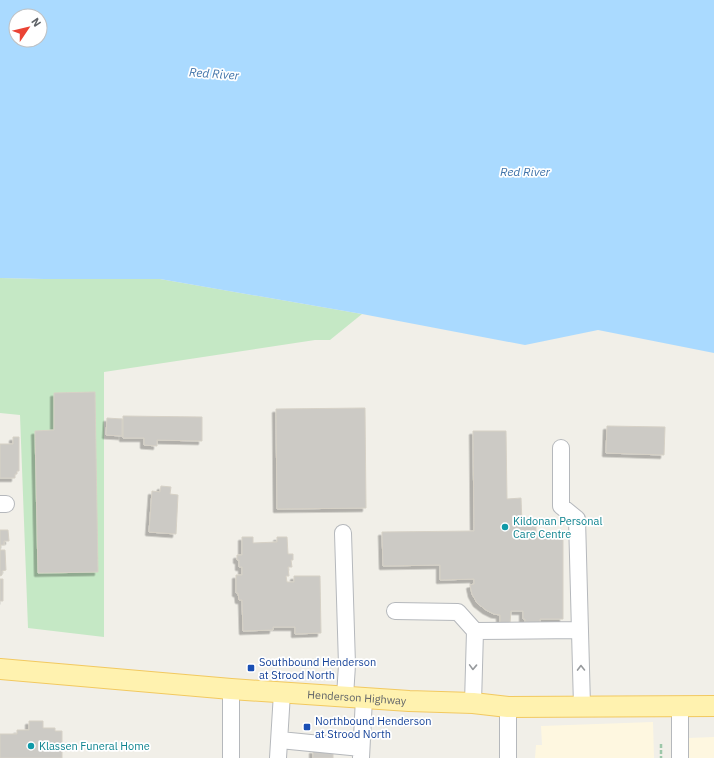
<svg xmlns="http://www.w3.org/2000/svg" width="714" height="758" viewBox="0 0 714 758" font-family="'IBM Plex Sans',sans-serif">
	<defs>
		<filter id="shadow"><feDropShadow dx="-3.5" dy="3.5" stdDeviation="0" flood-color="#0004"/></filter>
	</defs>
	<rect width="100%" height="100%" fill="#f1efe8"/>
	<path fill="#fef7e0" d="M 653,722 L 654,758 L 535,758 L 536,745 L 542,745 L 541,726 Z
		M 714,737 L 714,758 L 688,758 L 688,738 Z"/>
	<path fill="#c5e8c5" d="M 0,278 L 44,279 L 160,279 L 362,314 L 330,340 L 315,340 L 104,372 L 104,637 L 28,628 L 20,415 L 0,413 Z"/>
	<path fill="#aadaff" fill-rule="evenodd" d="M 0,0 L 714,0 L 714,353 L 598,330 L 525,345 L 362,314 L 160,279 L 44,279 L 0,278 ZM 16,16 L 40,16 L 40,40 L 16,40 Z"/>
	<path fill="#cccac5" stroke="#d6d1c6" filter="url(#shadow)" d="M 95,392 L 98,572 L 38,573 L 35,431 L 54,430 L 54,393 Z
		M 365,408 L 366,508 L 277,509 L 276,409 Z
		M 123,416 L 202,417 L 202,441 L 157,440 L 157,446 L 144,445 L 144,438 L 123,438 Z
		M 107,418 L 122,419 L 122,436 L 106,435 Z
		M 607,426 L 665,427 L 664,455 L 606,453 Z
		M 473,431 L 506,431 L 507,499 L 521,498 L 522,523 L 536,523 L 536,533 L 563,534 L 563,619 L 540,619 L 540,623 L 525,622 L 525,619 L 523,619 L 523,611 L 511,611 L 510,623 L 500,623 L 500,615 L 494,614 L 486,610 L 477,603 L 472,594 L 470,585 L 474,584 L 474,579 L 440,580 L 440,565 L 383,566 L 382,532 L 474,531 Z
		M 13,437 L 19,437 L 19,471 L 17,471 L 17,474 L 15,474 L 15,478 L 0,478 L 0,444 L 13,444 Z
		M 161,486 L 171,487 L 170,494 L 178,495 L 176,534 L 149,532 L 152,491 L 160,492 Z
		M 0,530 L 8,530 L 9,541 L 4,541 L 4,545 L 0,545 L 0,550 L 5,550 L 6,570 L 2,571 L 2,575 L 0,576 Z
		M 242,537 L 253,537 L 253,543 L 277,542 L 277,537 L 287,537 L 288,554 L 293,554 L 293,560 L 291,560 L 292,567 L 288,567 L 289,576 L 286,576 L 287,582 L 294,582 L 294,576 L 320,576 L 321,633 L 295,634 L 295,627 L 273,627 L 273,630 L 243,631 L 242,600 L 239,600 L 238,593 L 236,593 L 236,575 L 242,575 L 242,567 L 239,567 L 239,560 L 237,560 L 237,555 L 242,555 Z
		M 0,579 L 3,579 L 3,601 L 0,601 Z
		M 29,721 L 43,721 L 43,728 L 55,728 L 55,731 L 62,731 L 62,758 L 0,758 L 0,734 L 17,734 L 17,730 L 29,730 Z
		M 313,750 L 333,752 L 333,758 L 313,758 Z"/>
	<g fill="none" stroke-linecap="round" stroke-linejoin="round">
		<defs>
			<path id="minor" d="M 561,448 L 561,506 L 577,519 L 582,706
				M 0,504 L 6,504
				M 343,533 L 347,665 L 345,696
				M 395,611 L 458,612 L 475,631 L 473,703
				M 475,631 L 580,630
				M 231,689 L 231,758
				M 680,706 L 680,758
				M 280,740 L 361,748
				M 278,758 L 282,693
				M 361,758 L 364,698
				M 508,758 L 508,707"/>
			<g id="major">
				<path id="s1" d="M 0,669 L 231,689 L 409,701 L 473,703 L 508,707 L 714,706"/>
			</g>
		</defs>
		<use href="#minor" stroke="#b5b8bc" stroke-width="18"/>
		<use href="#major" stroke="#f2c960" stroke-width="22"/>
		<path stroke="#9cc7a9" stroke-width="2.5" stroke-dasharray="4 2" stroke-linecap="butt" d="M 661,744 L 661,758"/>
		<use href="#minor" stroke="#fff" stroke-width="16"/>
		<use href="#major" stroke="#fff2af" stroke-width="20"/>
	</g>
	<defs><path id="oneway-chevron" d="M-2-3.5L2.5 0L-2 3.5" fill="none" stroke-width="1.6" stroke-linecap="round" stroke-linejoin="round"/></defs>
	<g stroke="#979a9d">
		<use href="#oneway-chevron" transform="translate(473 667) rotate(92)"/>
		<use href="#oneway-chevron" transform="translate(581 668) rotate(-91)"/>
	</g>
	<g fill="#0f9aa8" stroke="#fff" stroke-width="1.5">
		<circle cx="505" cy="527" r="4"/>
		<circle cx="31" cy="746" r="4"/>
	</g>
	<g fill="#1a4fb4" stroke="#fff" stroke-width="1.5">
		<rect x="247" y="664" width="8" height="8" rx="2"/>
		<rect x="303" y="723" width="8" height="8" rx="2"/>
	</g>
	<g text-anchor="middle" stroke-width="3.5" stroke-linejoin="round" paint-order="stroke">
		<g font-size="11" fill="#0d838f" stroke="#fff" text-anchor="start">
			<text x="513" y="525">Kildonan Personal<tspan x="513" dy="13">Care Centre</tspan></text>
			<text x="39" y="750">Klassen Funeral Home</text>
		</g>
		<g font-size="11" fill="#164399" stroke="#fff" text-anchor="start">
			<text x="259" y="666">Southbound Henderson<tspan x="259" dy="13">at Strood North</tspan></text>
			<text x="315" y="725">Northbound Henderson<tspan x="315" dy="13">at Strood North</tspan></text>
		</g>
		<g font-size="11" fill="#5f6368" stroke="#fff">
			<text dy="4" stroke="none"><textPath href="#s1" startOffset="358">Henderson Highway</textPath></text>
		</g>
		<g font-size="12" font-style="italic" fill="#4174aa" stroke="#fff">
			<text transform="translate(214 74) rotate(4)" y="4">Red River</text>
			<text x="525" y="176">Red River</text>
		</g>
	</g>
	<g transform="translate(28 28) rotate(55)"><circle r="19" fill="#ffffff" stroke="#bfc1c3"/>
	<path d="M0-3L7 15L0 10L-7 15Z" fill="#ea4335"/>
	<text y="-6" font-size="11" font-weight="bold" text-anchor="middle" fill="#5f6368">N</text>
	</g>
</svg>
